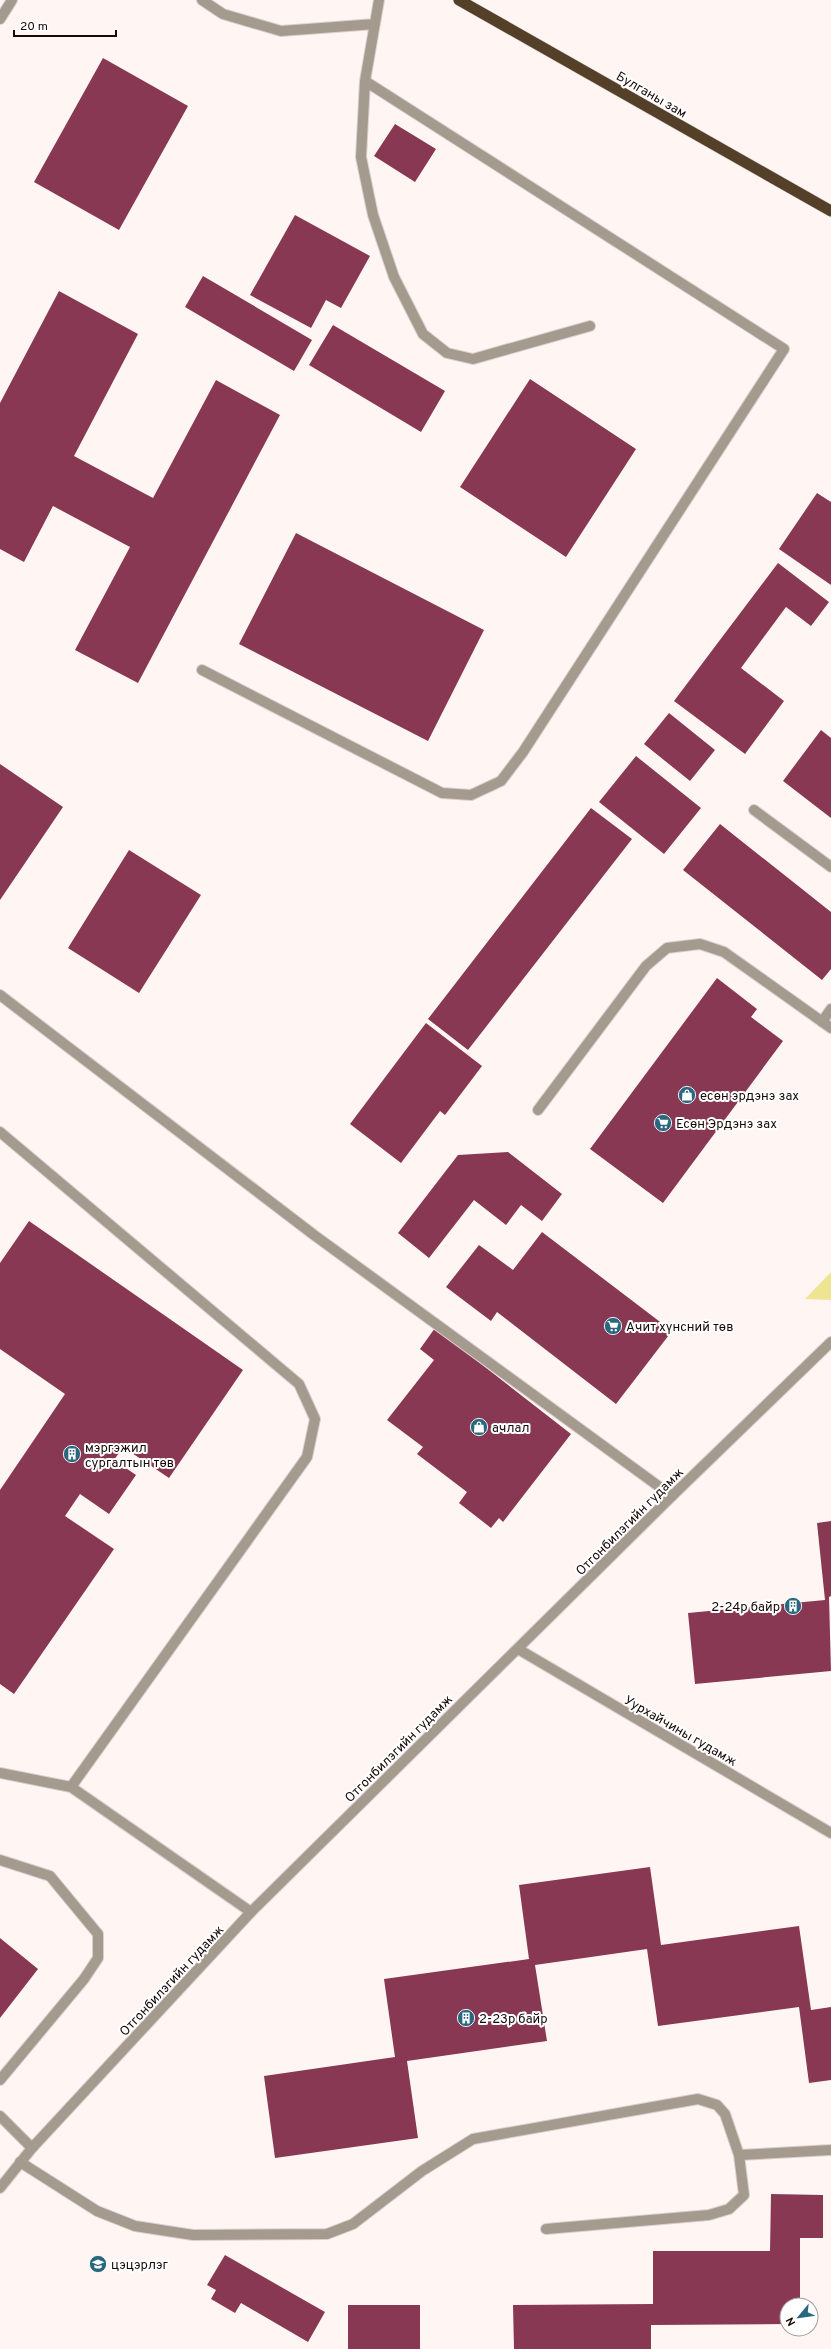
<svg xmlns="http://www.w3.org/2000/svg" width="831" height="2349" viewBox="0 0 831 2349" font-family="Overpass,sans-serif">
	<rect width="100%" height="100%" fill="#fff6f4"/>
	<path fill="#ede592" d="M 831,1272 L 831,1300 L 805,1299 Z"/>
	<path fill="#883853" d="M 103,58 L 188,106 L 119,230 L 34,182 Z
		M 395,124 L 436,149 L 415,182 L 374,156 Z
		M 295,215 L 370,256 L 341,308 L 326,300 L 311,328 L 250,295 Z
		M 203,276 L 312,340 L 294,371 L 185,307 Z
		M 59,291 L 138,334 L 74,456 L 153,498 L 216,380 L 280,415 L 138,683 L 75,650 L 130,547 L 53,506 L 24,562 L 0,549 L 0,403 Z
		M 333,325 L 445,391 L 421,432 L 309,365 Z
		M 530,379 L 636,449 L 566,557 L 460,487 Z
		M 817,493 L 831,502 L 831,585 L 779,549 Z
		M 296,533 L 484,630 L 428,741 L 239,644 Z
		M 778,563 L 829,602 L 811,626 L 786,607 L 741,668 L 784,701 L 745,754 L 674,701 Z
		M 669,713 L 715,750 L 690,781 L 644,744 Z
		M 821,730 L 831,738 L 831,818 L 783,781 Z
		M 636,756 L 701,808 L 664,854 L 599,802 Z
		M 0,764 L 63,807 L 0,900 Z
		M 591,808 L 632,839 L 468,1050 L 428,1019 Z
		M 720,824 L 831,912 L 831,969 L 822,980 L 683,870 Z
		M 129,850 L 201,895 L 139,993 L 68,948 Z
		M 717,978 L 757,1009 L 751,1017 L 783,1041 L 663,1203 L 590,1149 Z
		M 426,1023 L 482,1066 L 445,1115 L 440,1111 L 401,1163 L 350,1124 Z
		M 508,1152 L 562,1194 L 542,1221 L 521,1205 L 506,1225 L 474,1200 L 429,1258 L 398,1233 L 458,1155 Z
		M 29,1221 L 243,1370 L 169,1478 L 123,1447 L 114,1460 L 136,1475 L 109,1514 L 80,1494 L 65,1516 L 114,1549 L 14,1694 L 0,1684 L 0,1490 L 65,1394 L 0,1349 L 0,1263 Z
		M 542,1232 L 672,1331 L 616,1404 L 497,1312 L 491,1321 L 446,1287 L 479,1245 L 513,1270 Z
		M 435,1328 L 571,1434 L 503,1522 L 499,1518 L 491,1528 L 459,1503 L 467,1492 L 417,1454 L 423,1447 L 387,1420 L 434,1360 L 420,1349 Z
		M 831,1521 L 831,1596 L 829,1597 L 831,1671 L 695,1684 L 688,1613 L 825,1600 L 817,1523 Z
		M 650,1867 L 661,1945 L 799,1926 L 811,2010 L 831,2007 L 831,2080 L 809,2083 L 799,2007 L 658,2026 L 647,1949 L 535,1965 L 547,2041 L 407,2061 L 418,2138 L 275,2158 L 264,2076 L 395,2057 L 384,1979 L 529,1959 L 519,1885 Z
		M 0,1938 L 38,1969 L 0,2018 Z
		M 771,2194 L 823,2195 L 823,2238 L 800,2238 L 800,2305 L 787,2305 L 787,2324 L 651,2325 L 651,2349 L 514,2349 L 513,2305 L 653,2304 L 653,2251 L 770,2251 Z
		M 225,2255 L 325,2312 L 308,2342 L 241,2303 L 235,2313 L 211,2299 L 216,2290 L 207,2285 Z
		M 348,2305 L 420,2305 L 420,2349 L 348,2349 Z"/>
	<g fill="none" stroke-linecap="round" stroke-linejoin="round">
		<defs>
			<path id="service" d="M 202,0 L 223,14 L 281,31 L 375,24
				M 0,19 L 12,0
				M 365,81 L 379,0
				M 202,670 L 442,793 L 471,795 L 501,781 L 523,752 L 784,349 L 365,81 L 361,157 L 373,215 L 394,277 L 423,334 L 447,353 L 473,359 L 590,326
				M 754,810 L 831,867
				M 0,995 L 314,1235 L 672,1496
				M 822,1022 L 831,1009
				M 538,1110 L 646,966 L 667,948 L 700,944 L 724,952 L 831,1028
				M 0,1132 L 299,1384 L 315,1419 L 307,1457 L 71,1787
				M 0,1773 L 71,1787 L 251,1912
				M 0,1860 L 50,1876 L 98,1934 L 98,1958 L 84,1979 L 0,2080
				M 0,2116 L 32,2148
				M 20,2162 L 97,2211 L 135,2226 L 193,2235 L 327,2234 L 353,2224 L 422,2171 L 473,2139 L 698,2099 L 717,2105 L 725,2114 L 739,2155
				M 546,2229 L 709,2215 L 729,2209 L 744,2195 L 739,2155 L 831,2150"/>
			<path id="minor" d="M 518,1649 L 831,1833
				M 0,2188 L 32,2148 L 251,1912 L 672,1496 L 831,1342"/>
			<path id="trunk" d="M 459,0 L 831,211"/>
		</defs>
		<use href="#service" stroke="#dad0ce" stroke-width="12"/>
		<use href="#minor" stroke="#dad0ce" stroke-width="12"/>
		<use href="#trunk" stroke="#dad0ce" stroke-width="12"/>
		<use href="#service" stroke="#a59a8e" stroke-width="10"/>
		<use href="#minor" stroke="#a59a8e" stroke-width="10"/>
		<use href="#trunk" stroke="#544029" stroke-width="11"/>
	</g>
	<defs>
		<symbol id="shop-disc" viewBox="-11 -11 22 22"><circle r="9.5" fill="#2a677e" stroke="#fff"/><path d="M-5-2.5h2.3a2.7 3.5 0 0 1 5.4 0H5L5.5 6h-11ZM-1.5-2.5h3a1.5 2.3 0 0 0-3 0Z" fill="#fff"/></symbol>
		<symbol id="supermarket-disc" viewBox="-11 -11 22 22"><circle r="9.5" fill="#2a677e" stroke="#fff"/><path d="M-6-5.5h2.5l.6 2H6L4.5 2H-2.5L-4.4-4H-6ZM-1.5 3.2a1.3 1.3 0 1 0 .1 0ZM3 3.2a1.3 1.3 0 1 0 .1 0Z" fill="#fff"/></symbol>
		<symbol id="building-disc" viewBox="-11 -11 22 22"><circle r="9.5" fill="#2a677e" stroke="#fff"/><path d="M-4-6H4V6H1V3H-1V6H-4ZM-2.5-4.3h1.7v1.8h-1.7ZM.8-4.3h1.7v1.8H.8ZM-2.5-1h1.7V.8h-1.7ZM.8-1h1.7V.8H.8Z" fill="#fff"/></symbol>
		<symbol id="school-disc" viewBox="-11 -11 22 22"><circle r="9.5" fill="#2a677e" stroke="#fff"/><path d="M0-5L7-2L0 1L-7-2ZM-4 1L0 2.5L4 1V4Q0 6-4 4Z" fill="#fff"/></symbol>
	</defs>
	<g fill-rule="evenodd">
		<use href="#shop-disc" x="677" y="1085" width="20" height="20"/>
		<use href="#supermarket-disc" x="653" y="1113" width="20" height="20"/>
		<use href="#supermarket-disc" x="603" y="1316" width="20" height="20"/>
		<use href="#shop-disc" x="469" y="1417" width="20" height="20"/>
		<use href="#building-disc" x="62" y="1444" width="20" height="20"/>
		<use href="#building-disc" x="783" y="1596" width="20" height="20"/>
		<use href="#building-disc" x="456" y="2008" width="20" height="20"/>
		<use href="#school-disc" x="88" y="2254" width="20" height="20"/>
	</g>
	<g text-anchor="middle" stroke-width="4" stroke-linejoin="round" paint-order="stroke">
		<g font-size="13" fill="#170a07" stroke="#fff">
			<text transform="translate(652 94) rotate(30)" y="5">Булганы зам</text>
			<text transform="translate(629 1521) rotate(-45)" y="5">Отгонбилэгийн гудамж</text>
			<text transform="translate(681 1730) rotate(30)" y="5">Уурхайчины гудамж</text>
			<text transform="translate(398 1748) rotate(-45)" y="5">Отгонбилэгийн гудамж</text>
			<text transform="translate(171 1980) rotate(-47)" y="5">Отгонбилэгийн гудамж</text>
		</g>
		<g font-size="13" fill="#170a07" stroke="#fff" text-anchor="start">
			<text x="700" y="1100">есөн эрдэнэ зах</text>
			<text x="676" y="1128">Есөн Эрдэнэ зах</text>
			<text x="626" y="1331">Ачит хүнсний төв</text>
			<text x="492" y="1432">ачлал</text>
			<text x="85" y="1452">мэргэжил<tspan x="85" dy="15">сургалтын төв</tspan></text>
			<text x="780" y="1611" text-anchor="end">2-24р байр</text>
			<text x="479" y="2023">2-23р байр</text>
			<text x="111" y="2269">цэцэрлэг</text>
		</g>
	</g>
	<g transform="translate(799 2317) rotate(241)"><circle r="19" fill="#ffffff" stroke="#a29d9c"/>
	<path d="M0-3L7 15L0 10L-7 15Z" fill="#2a677e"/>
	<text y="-6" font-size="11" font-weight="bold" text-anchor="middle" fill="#170a07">N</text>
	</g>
	<path d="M14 30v6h102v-6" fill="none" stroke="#170a07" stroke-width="2"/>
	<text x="20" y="30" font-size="12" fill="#170a07" stroke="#ffffff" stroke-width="3" paint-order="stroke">20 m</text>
</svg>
